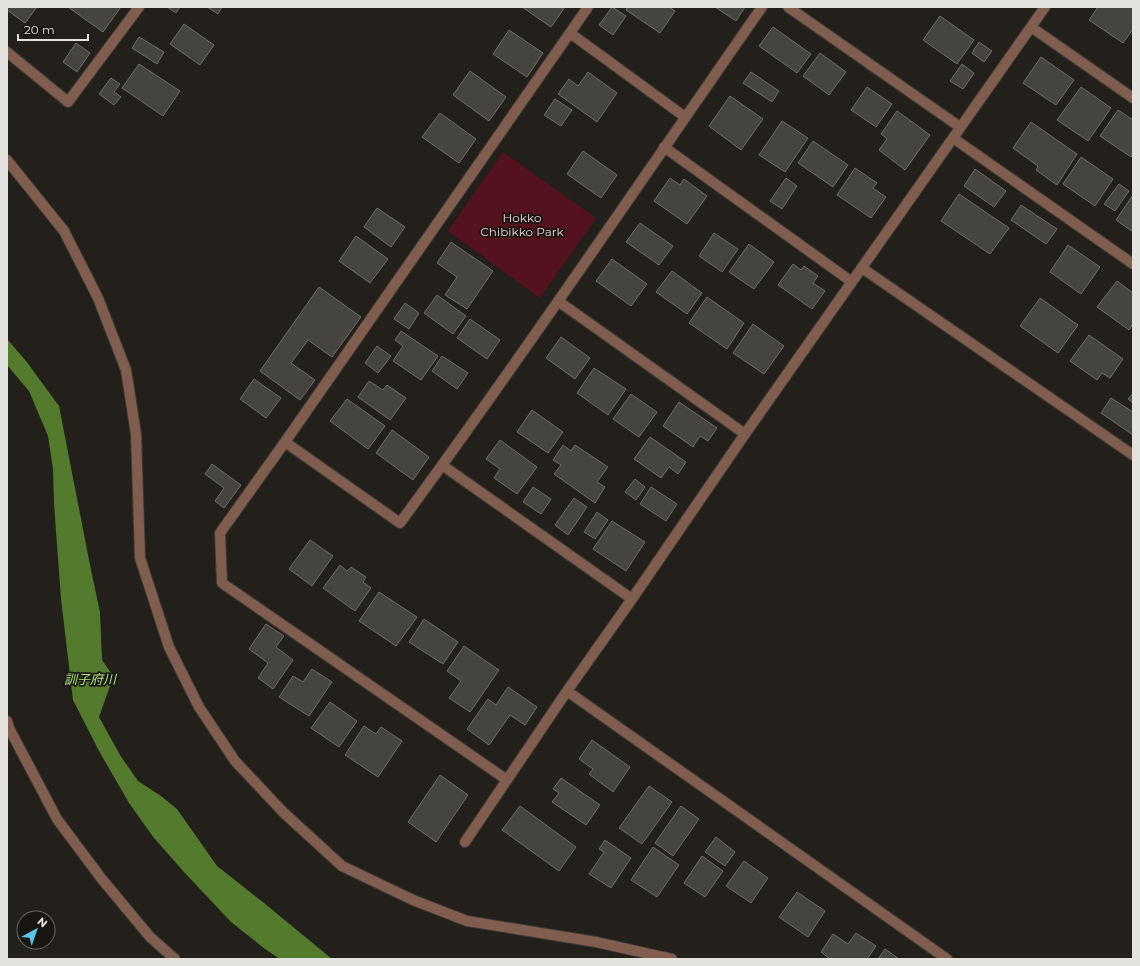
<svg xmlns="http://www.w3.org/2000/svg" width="1140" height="966" viewBox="0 0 1140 966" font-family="Montserrat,'Noto Sans JP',sans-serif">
	<rect width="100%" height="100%" fill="#231f1b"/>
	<path fill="#54121f" d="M 503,152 L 596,218 L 540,298 L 448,231 Z"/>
	<path fill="#547a2d" d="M 7,339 L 26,361 L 59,406 L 91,570 L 100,612 L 102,660 L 111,673 L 110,686 L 99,717 L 120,755 L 138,781 L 161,796 L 177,809 L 217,866 L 264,903 L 332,959 L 280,959 L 265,949 L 231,922 L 184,872 L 154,838 L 129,803 L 99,751 L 73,700 L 61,599 L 54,504 L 53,469 L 48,436 L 29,391 L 7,365 Z"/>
	<path fill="#45443f" stroke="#6f6e68" d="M 7,7 L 37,7 L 25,23 L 7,10 Z
		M 68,7 L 121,7 L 103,32 Z
		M 167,7 L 180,7 L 176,13 Z
		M 207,7 L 222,7 L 218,14 Z
		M 522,7 L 565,7 L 551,27 Z
		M 612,7 L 626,16 L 613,35 L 599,25 Z
		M 628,7 L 669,7 L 675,11 L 660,33 L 626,10 Z
		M 715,7 L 745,7 L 736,21 Z
		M 1098,7 L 1133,7 L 1133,29 L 1123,43 L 1089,20 Z
		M 940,16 L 974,40 L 957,64 L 923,40 Z
		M 184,24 L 214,45 L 200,65 L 170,44 Z
		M 773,27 L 811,54 L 797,73 L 759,46 Z
		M 509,30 L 543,53 L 527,77 L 493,54 Z
		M 139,37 L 164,52 L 157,64 L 132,48 Z
		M 979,42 L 992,51 L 984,62 L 972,53 Z
		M 76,43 L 90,53 L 77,72 L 63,62 Z
		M 820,53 L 846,72 L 829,95 L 803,76 Z
		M 1041,57 L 1074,80 L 1056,105 L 1023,83 Z
		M 139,64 L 180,91 L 163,116 L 122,88 Z
		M 962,64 L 974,73 L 963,89 L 950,81 Z
		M 470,71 L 506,97 L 489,121 L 453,95 Z
		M 588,72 L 617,93 L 597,122 L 558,94 L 569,79 L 578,86 Z
		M 751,72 L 779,91 L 772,102 L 743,83 Z
		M 111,78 L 120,84 L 114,92 L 121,97 L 114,105 L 99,94 Z
		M 867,87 L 892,104 L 876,127 L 851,110 Z
		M 1081,87 L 1111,108 L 1088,141 L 1057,120 Z
		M 730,96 L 763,119 L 741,150 L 709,126 Z
		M 555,99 L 572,110 L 561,126 L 544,115 Z
		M 1118,110 L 1133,120 L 1133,153 L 1131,157 L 1100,136 Z
		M 897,111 L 930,135 L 905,170 L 879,150 L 887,139 L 881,134 Z
		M 440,113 L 476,139 L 459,163 L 422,137 Z
		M 782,121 L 808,138 L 785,172 L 759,155 Z
		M 1031,122 L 1077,154 L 1057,185 L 1036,170 L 1038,166 L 1013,148 Z
		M 813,141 L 848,165 L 833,187 L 798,163 Z
		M 583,151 L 617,175 L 601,198 L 567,174 Z
		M 1081,157 L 1113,179 L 1095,206 L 1063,184 Z
		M 855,168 L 877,183 L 873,188 L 886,197 L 871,218 L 837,195 Z
		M 975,169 L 1006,191 L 994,207 L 964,186 Z
		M 670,178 L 680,185 L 684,179 L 707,196 L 687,224 L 654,201 Z
		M 786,178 L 797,186 L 782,209 L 770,201 Z
		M 1119,184 L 1129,191 L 1115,211 L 1104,204 Z
		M 959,194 L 1009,228 L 990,254 L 941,221 Z
		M 1133,195 L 1133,232 L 1116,220 Z
		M 1021,205 L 1057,229 L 1046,244 L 1011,220 Z
		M 377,208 L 405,227 L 391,247 L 364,227 Z
		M 640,223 L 673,246 L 659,265 L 626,242 Z
		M 714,233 L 738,249 L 722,272 L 699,256 Z
		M 356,236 L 388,259 L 370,283 L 339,261 Z
		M 451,242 L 493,271 L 467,309 L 445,295 L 457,277 L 437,263 Z
		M 749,244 L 774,262 L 754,289 L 729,272 Z
		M 1068,245 L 1100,267 L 1081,294 L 1050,272 Z
		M 612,259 L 647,284 L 631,306 L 596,281 Z
		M 793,264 L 801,270 L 804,266 L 818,276 L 813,283 L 825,291 L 812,309 L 778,285 Z
		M 672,271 L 702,293 L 687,314 L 656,292 Z
		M 1117,281 L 1133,293 L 1133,324 L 1129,330 L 1097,307 Z
		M 319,287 L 361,317 L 332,357 L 308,340 L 291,363 L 315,380 L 300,400 L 260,371 Z
		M 437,295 L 466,316 L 453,334 L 424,313 Z
		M 707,297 L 744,323 L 727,349 L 689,323 Z
		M 1040,298 L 1078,325 L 1058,353 L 1020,326 Z
		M 405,303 L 419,313 L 409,329 L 394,319 Z
		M 470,319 L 500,340 L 487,359 L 457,338 Z
		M 753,324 L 784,346 L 764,374 L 733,353 Z
		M 401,331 L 438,356 L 421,380 L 393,361 L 403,346 L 395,340 Z
		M 1089,335 L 1123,359 L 1110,378 L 1102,373 L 1097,380 L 1070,361 Z
		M 561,337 L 590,358 L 575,379 L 546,358 Z
		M 377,346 L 391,356 L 378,373 L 365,363 Z
		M 442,356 L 468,373 L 457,389 L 432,371 Z
		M 594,368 L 626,389 L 608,415 L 577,393 Z
		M 254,379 L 281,398 L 266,418 L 240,399 Z
		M 369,381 L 383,390 L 387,385 L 406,398 L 390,420 L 358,397 Z
		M 1133,393 L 1133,403 L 1128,399 Z
		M 631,394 L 657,412 L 639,437 L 613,419 Z
		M 1111,398 L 1133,412 L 1133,435 L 1101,413 Z
		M 347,399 L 385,426 L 368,449 L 330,421 Z
		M 679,402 L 717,428 L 708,441 L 700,436 L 693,447 L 663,426 Z
		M 532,410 L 563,432 L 548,453 L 517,432 Z
		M 392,430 L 429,457 L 413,480 L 376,453 Z
		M 650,437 L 686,462 L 678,474 L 669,467 L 661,478 L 634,459 Z
		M 500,440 L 537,467 L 517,494 L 494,478 L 500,469 L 486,459 Z
		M 563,445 L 571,451 L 575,445 L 608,467 L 597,482 L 605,487 L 595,503 L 554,474 L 561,465 L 553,460 Z
		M 212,464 L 241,485 L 224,508 L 215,501 L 224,488 L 205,474 Z
		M 635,479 L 645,487 L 636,500 L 625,492 Z
		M 533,487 L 551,499 L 541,514 L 523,502 Z
		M 651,487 L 677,504 L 666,521 L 640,504 Z
		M 574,498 L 587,507 L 568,535 L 555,525 Z
		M 597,512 L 608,520 L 595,539 L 584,532 Z
		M 612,521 L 645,542 L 626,571 L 593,549 Z
		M 310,540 L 333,556 L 312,586 L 289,569 Z
		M 340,565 L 347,571 L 351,567 L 366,577 L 363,582 L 371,588 L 355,611 L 323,588 Z
		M 379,592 L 417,617 L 396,646 L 359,621 Z
		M 424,619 L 458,642 L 443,664 L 409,642 Z
		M 266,624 L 284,636 L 276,647 L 293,660 L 273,689 L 258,678 L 268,663 L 249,649 Z
		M 464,646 L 499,670 L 470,712 L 449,698 L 461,681 L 447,671 Z
		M 312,669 L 332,682 L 309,716 L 279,697 L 293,676 L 303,682 Z
		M 508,687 L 537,707 L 525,725 L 510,715 L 489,745 L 467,729 L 488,699 L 496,705 Z
		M 330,702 L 357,721 L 339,747 L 311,728 Z
		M 364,726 L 376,734 L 381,727 L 402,741 L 378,777 L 345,755 Z
		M 592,740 L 630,767 L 613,792 L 589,774 L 593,769 L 579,759 Z
		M 440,775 L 468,795 L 436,842 L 408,822 Z
		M 561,778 L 600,805 L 586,825 L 552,802 L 559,793 L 553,789 Z
		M 649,786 L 672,802 L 642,844 L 619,828 Z
		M 520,806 L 576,847 L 559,871 L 502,830 Z
		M 681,806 L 699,819 L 673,856 L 655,843 Z
		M 716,837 L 735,852 L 725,866 L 705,852 Z
		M 605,840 L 631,858 L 611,888 L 589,874 L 604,852 L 599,849 Z
		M 653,847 L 679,865 L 657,897 L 631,880 Z
		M 702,856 L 723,871 L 705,897 L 684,883 Z
		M 744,861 L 768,878 L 751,903 L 726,886 Z
		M 797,892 L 825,911 L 808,937 L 779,917 Z
		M 856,933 L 876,946 L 867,959 L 830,959 L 821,952 L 833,934 L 848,944 Z
		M 885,949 L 899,959 L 878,959 Z"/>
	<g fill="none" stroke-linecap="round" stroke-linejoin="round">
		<defs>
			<path id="lane" d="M 7,160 L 64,231 L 98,298 L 126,370 L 136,434 L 140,558 L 169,647 L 199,707 L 235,761 L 284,813 L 342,866 L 413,900 L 467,921 L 596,942 L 672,959
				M 7,721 L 9,728 L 57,819 L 101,878 L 150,937 L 175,959"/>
			<path id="street" d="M 788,7 L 960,127
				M 1031,27 L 1133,98
				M 570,33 L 685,117
				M 7,52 L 68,102 L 139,7
				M 953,138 L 1133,264
				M 664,147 L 852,282
				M 862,268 L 1133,455
				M 558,301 L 745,434
				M 285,442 L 400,523 C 524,354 642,179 762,7
				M 442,465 L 632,599
				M 567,691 L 947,959
				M 507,780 L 222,583 L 220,533 L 285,442 L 588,7
				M 465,842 L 567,691 L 632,599 L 745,434 L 1045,7"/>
		</defs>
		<use href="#lane" stroke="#3e3a36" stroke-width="12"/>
		<use href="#street" stroke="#3e3a36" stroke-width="12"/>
		<use href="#lane" stroke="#815d4f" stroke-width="10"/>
		<use href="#street" stroke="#815d4f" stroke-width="10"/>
	</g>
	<g text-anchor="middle" stroke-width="3.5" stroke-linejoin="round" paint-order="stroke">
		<g font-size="12" fill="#f0d6d7" stroke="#191612">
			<text x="522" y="222">Hokko<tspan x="522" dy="14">Chibikko Park</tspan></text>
		</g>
		<g font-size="13" font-style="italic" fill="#b3e982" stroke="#191612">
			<text x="90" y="684">訓子府川</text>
		</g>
	</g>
	<rect width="1140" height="966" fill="none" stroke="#e4e2df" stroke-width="16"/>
	<g transform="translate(36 930) rotate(40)"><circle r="19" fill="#191612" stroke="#6a6864"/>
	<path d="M0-3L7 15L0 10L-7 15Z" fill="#5bc7e7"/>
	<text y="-6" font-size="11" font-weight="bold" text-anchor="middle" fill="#e4e2df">N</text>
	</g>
	<path d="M18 34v6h70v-6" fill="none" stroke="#e4e2df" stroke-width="2"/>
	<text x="24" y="34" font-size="12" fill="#e4e2df" stroke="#191612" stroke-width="3" paint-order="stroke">20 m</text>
</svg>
